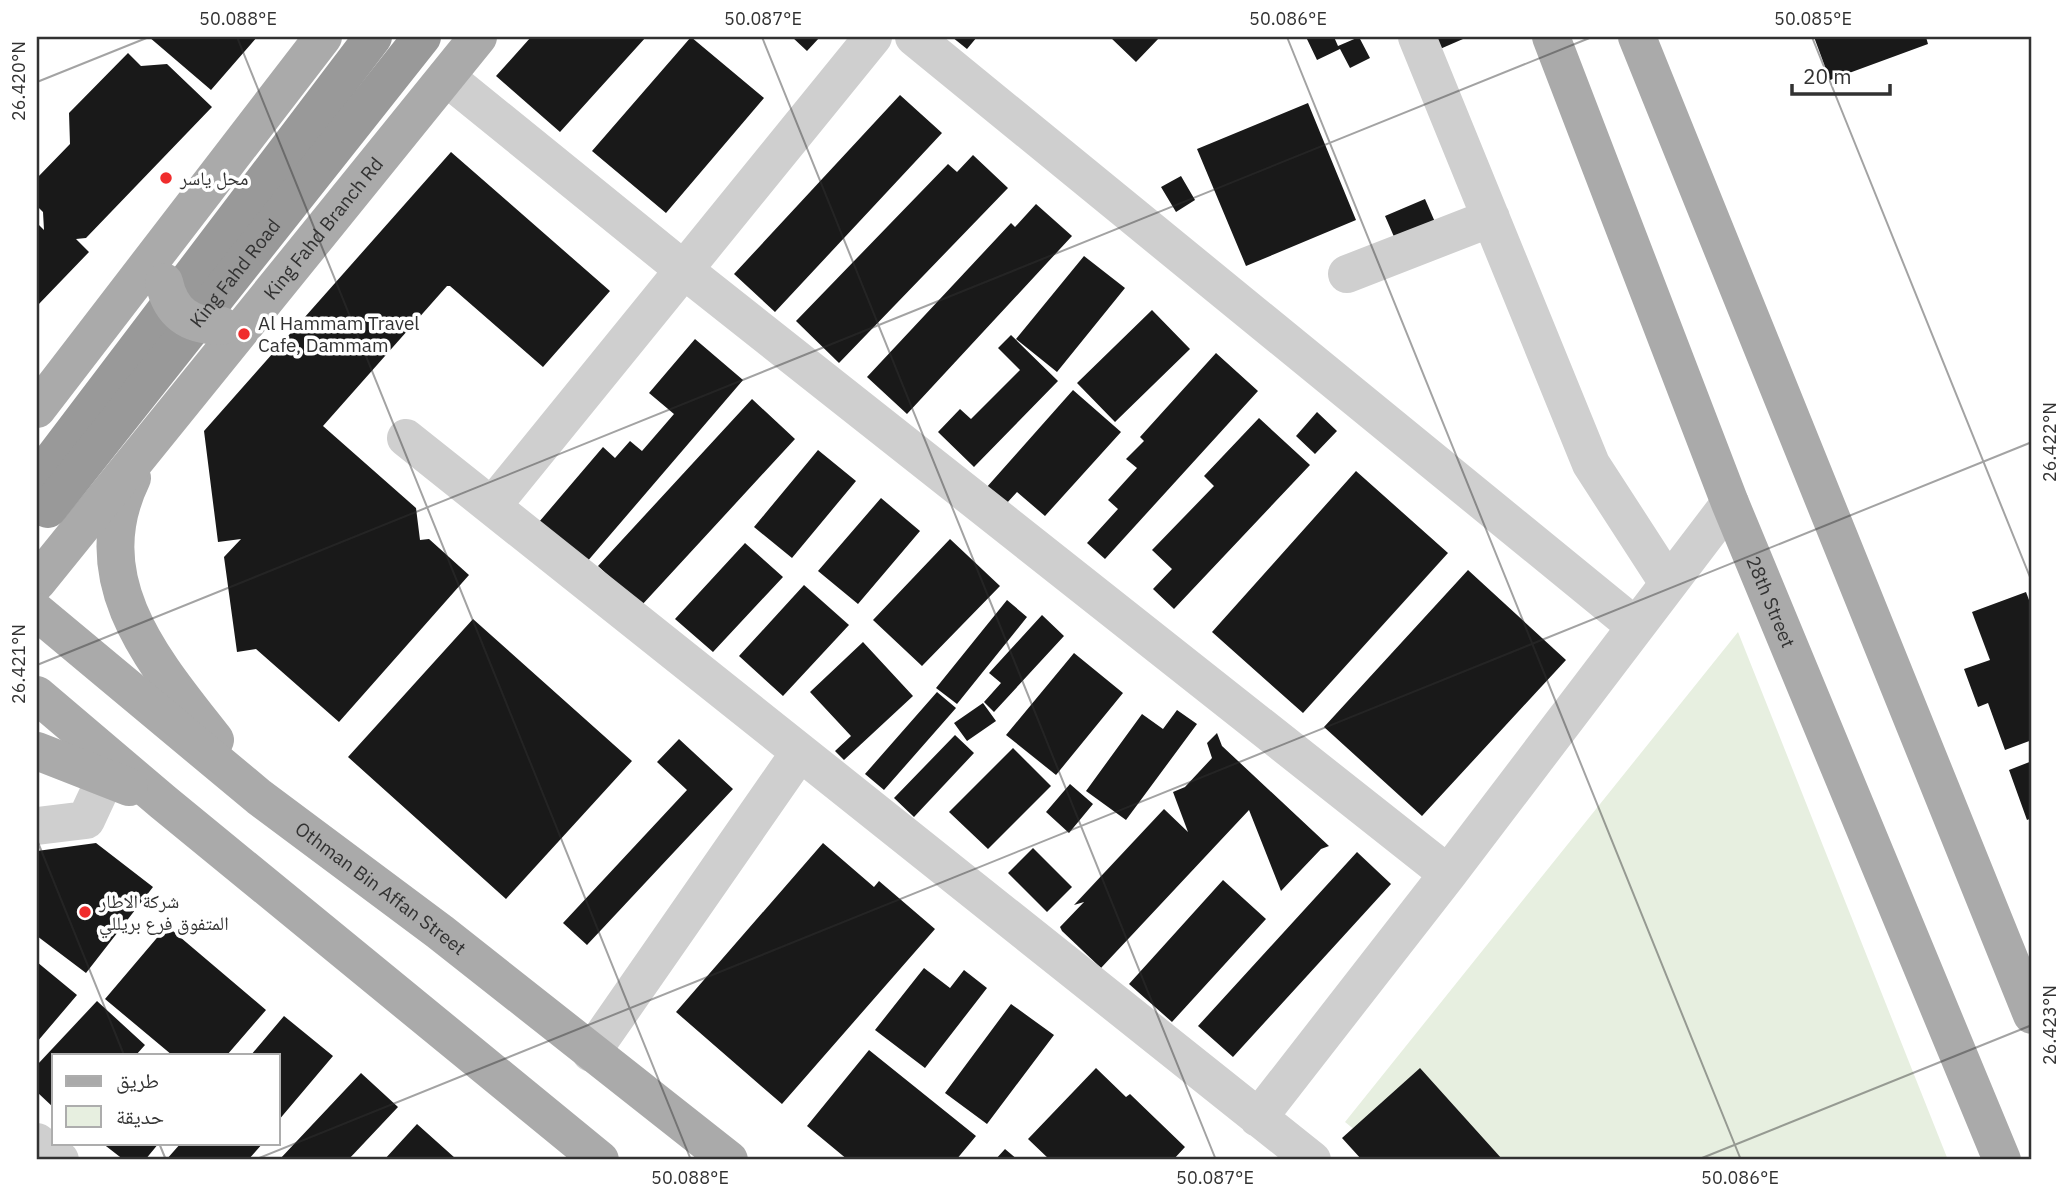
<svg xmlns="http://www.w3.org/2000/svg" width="2069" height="1197" viewBox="0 0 2069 1197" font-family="'IBM Plex Sans','Noto Naskh Arabic',sans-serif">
	<rect width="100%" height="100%" fill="#fff"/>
	<path fill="#e7efe0" d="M 1738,632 L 1948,1160 L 1392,1160 L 1345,1122 Z"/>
	<path fill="#191919" d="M 149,37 L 257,37 L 211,90 Z
		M 531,37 L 646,37 L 560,132 L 496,76 Z
		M 691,37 L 764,98 L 666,213 L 592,151 Z
		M 792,37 L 820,37 L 807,51 Z
		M 952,37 L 977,37 L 967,49 Z
		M 1110,37 L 1160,37 L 1136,62 Z
		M 1306,37 L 1334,37 L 1338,46 L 1359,37 L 1370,58 L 1350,68 L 1340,49 L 1317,60 Z
		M 1434,37 L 1462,37 L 1463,39 L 1440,49 Z
		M 1814,37 L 1926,37 L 1928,44 L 1830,80 Z
		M 128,53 L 141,66 L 167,64 L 212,107 L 86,238 L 76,239 L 89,252 L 37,306 L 37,223 L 44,230 L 43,212 L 37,206 L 37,178 L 70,144 L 69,113 Z
		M 900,95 L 942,133 L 775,312 L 734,274 Z
		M 1308,103 L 1356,220 L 1246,266 L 1197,149 Z
		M 451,152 L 610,291 L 543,367 L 450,286 L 447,286 L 323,426 L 416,508 L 420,540 L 429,539 L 469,575 L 339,722 L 256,649 L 237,652 L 224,557 L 241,539 L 218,542 L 204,431 Z
		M 973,155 L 1008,188 L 839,363 L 796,321 L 948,164 L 957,172 Z
		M 1181,176 L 1195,200 L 1176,212 L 1161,187 Z
		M 1425,199 L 1435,222 L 1395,239 L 1385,216 Z
		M 1036,204 L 1072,236 L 907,414 L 867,377 L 1011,223 L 1015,227 Z
		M 1084,256 L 1125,288 L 1057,372 L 1016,339 Z
		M 1152,310 L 1190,349 L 1115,422 L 1077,383 Z
		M 1011,335 L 1058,381 L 974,467 L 938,432 L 960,409 L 971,419 L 1020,370 L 998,348 Z
		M 695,339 L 743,380 L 586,563 L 539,522 L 603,447 L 615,458 L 630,441 L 642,451 L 674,414 L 649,393 Z
		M 1216,353 L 1258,391 L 1105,559 L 1087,543 L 1118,509 L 1108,500 L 1137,468 L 1126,459 L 1144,441 L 1140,437 Z
		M 1073,390 L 1121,432 L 1045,516 L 1017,492 L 1006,504 L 986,488 Z
		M 752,399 L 795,439 L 641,606 L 598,566 Z
		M 1317,412 L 1337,431 L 1315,454 L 1296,436 Z
		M 1259,418 L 1310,465 L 1174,609 L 1153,589 L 1172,569 L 1152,550 L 1214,486 L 1204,476 Z
		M 818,450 L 856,481 L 792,558 L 754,527 Z
		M 1356,471 L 1448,553 L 1303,713 L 1212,632 Z
		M 881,498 L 920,531 L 858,604 L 818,571 Z
		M 950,539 L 1000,586 L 922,666 L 873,620 Z
		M 745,543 L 783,577 L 713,652 L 675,619 Z
		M 1468,570 L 1566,660 L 1422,816 L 1324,727 Z
		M 804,585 L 849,625 L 783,696 L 739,656 Z
		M 2026,592 L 2032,608 L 2032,740 L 2005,750 L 1988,703 L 1978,707 L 1964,669 L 1990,660 L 1972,612 Z
		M 1007,600 L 1027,617 L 957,704 L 936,688 Z
		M 1042,615 L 1064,636 L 994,712 L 984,702 L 1001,683 L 989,673 Z
		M 473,619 L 632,761 L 506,899 L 348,757 Z
		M 863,642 L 913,696 L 844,760 L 835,751 L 851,736 L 810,692 Z
		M 1074,653 L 1123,693 L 1056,775 L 1006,735 Z
		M 937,692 L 956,708 L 884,790 L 865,774 Z
		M 983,703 L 996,721 L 967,741 L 954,723 Z
		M 1177,710 L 1197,724 L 1126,820 L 1086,791 L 1142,714 L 1163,729 Z
		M 1217,733 L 1222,746 L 1329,846 L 1321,849 L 1281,891 L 1249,810 L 1101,968 L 1062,931 L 1060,927 L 1084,902 L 1074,905 L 1164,809 L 1188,832 L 1173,792 L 1185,787 L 1212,758 L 1207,743 Z
		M 955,735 L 974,753 L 914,817 L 894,798 Z
		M 679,739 L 733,789 L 587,945 L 563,923 L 687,790 L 657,762 Z
		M 1013,748 L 1051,786 L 988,849 L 949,812 Z
		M 2032,761 L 2032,818 L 2027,820 L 2009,770 Z
		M 1070,784 L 1093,804 L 1069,833 L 1046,812 Z
		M 96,843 L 153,887 L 86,973 L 37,936 L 37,851 Z
		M 823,843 L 874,887 L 879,881 L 935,929 L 782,1104 L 676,1012 Z
		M 1033,848 L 1072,887 L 1047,912 L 1008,873 Z
		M 1357,852 L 1391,884 L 1233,1057 L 1198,1026 Z
		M 1223,880 L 1266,919 L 1172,1022 L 1129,984 Z
		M 167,926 L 266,1010 L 227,1055 L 172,1055 L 105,999 Z
		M 37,962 L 77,995 L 37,1042 Z
		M 924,968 L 950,988 L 964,970 L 987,988 L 925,1068 L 875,1030 Z
		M 97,1001 L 145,1045 L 136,1055 L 54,1055 L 54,1108 L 37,1092 L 37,1065 Z
		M 1011,1004 L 1054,1035 L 987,1124 L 945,1093 Z
		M 284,1016 L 333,1056 L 278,1121 L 278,1055 L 251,1055 Z
		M 869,1050 L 976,1136 L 956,1160 L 848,1160 L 807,1126 Z
		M 1096,1068 L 1126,1097 L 1130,1094 L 1185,1147 L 1173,1160 L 1050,1160 L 1028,1139 Z
		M 1420,1068 L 1502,1159 L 1501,1160 L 1362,1160 L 1342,1138 Z
		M 361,1073 L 398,1107 L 348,1160 L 279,1160 Z
		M 417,1124 L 455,1158 L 453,1160 L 384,1160 Z
		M 102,1143 L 159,1143 L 145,1160 L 124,1160 Z
		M 181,1143 L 263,1143 L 248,1160 L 166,1160 Z
		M 1005,1149 L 1018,1160 L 995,1160 Z"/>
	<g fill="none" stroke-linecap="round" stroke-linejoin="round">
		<path stroke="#cfcfcf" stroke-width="38" d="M 914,37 L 1635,626
			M 1417,37 L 1591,464 L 1668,583
			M 446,77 L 684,270 L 1448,874
			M 1347,274 L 1491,218
			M 406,438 L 1312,1160
			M 492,506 L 873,37
			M 37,826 L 86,820 L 106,777
			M 591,1053 L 800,752
			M 1258,1118 L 1448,874 L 1730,503
			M 37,1142 L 60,1160"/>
		<g stroke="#aaa" stroke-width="38">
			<path id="s1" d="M 1551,37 L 1730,503 L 2002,1160"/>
			<path d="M 1637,37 L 2032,1015"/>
			<path d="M 37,409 L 323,37"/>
			<path d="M 132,478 C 82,581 155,663 215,740"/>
			<path id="s2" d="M 37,582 L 478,37"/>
			<path id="s3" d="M 37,612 L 259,797 L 440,932 L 729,1160"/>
			<path d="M 37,695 L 163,802 L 600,1160"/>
			<path d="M 37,751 L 129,787"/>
		</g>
		<g stroke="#999" stroke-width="38">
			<path d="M 37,480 L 373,37"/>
			<path id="s4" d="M 48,509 L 422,37"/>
		</g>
		<path stroke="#aaa" stroke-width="38" d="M 164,282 C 171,314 190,326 222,326"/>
	</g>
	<path fill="none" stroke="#323232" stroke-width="2" stroke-opacity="0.45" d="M 237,37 L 691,1160M 762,37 L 1216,1160M 1287,37 L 1741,1160M 1812,37 L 2032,582M 37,82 L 149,37M 37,665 L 1592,37M 37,840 L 124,1055M 159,1143 L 166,1160M 254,1160 L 2032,442M 1697,1160 L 2032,1025"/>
	<g fill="#f02d2d" stroke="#fff" stroke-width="2.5">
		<circle cx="166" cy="178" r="7"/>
		<circle cx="244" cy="334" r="7"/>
		<circle cx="85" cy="912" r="7"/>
	</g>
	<g text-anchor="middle" stroke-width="7" stroke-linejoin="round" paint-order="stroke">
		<g font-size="19" fill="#323232" stroke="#fff" text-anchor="start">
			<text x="180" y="185">محل ياسر</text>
			<text x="258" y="330">Al Hammam Travel<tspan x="258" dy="22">Cafe, Dammam</tspan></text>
			<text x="99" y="908">شركة الاطار<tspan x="99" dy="22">المتفوق فرع بريللي</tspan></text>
		</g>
		<g font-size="19" fill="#323232" stroke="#fff">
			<text dy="7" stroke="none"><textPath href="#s2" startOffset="455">King Fahd Branch Rd</textPath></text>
			<text dy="7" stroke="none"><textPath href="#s4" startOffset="301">King Fahd Road</textPath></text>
			<text dy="7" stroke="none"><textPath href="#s1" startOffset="606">28th Street</textPath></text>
			<text dy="7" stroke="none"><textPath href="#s3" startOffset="441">Othman Bin Affan Street</textPath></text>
		</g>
	</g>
	<rect width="2069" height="1197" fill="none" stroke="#ffffff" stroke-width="77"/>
	<rect x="52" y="1054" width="228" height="91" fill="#ffffff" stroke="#adadad" stroke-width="2"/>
	<rect x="66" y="1076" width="35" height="10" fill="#aaaaaa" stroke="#adadad" stroke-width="2"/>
	<text x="116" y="1088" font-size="21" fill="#323232">طريق</text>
	<rect x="66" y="1106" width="35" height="21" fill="#e7efe0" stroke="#adadad" stroke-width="2"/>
	<text x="116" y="1124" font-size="21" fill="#323232">حديقة</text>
	<path d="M1792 84v10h98v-10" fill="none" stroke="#323232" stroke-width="3.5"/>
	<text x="1803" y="84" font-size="21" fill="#323232" stroke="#ffffff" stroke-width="5" paint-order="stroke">20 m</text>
	<rect x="38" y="38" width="1992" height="1120" fill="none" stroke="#323232" stroke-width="2.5"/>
	<g font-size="18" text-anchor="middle" fill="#323232">
		<text x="238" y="25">50.088°E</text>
		<text x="763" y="25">50.087°E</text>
		<text x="1288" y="25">50.086°E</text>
		<text x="1813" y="25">50.085°E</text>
		<text transform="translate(19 81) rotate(-90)" y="6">26.420°N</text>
		<text transform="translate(2050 442) rotate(-90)" y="6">26.422°N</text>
		<text transform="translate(19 664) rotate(-90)" y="6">26.421°N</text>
		<text transform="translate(2050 1025) rotate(-90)" y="6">26.423°N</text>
		<text x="690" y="1184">50.088°E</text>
		<text x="1215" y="1184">50.087°E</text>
		<text x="1740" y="1184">50.086°E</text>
	</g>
</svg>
